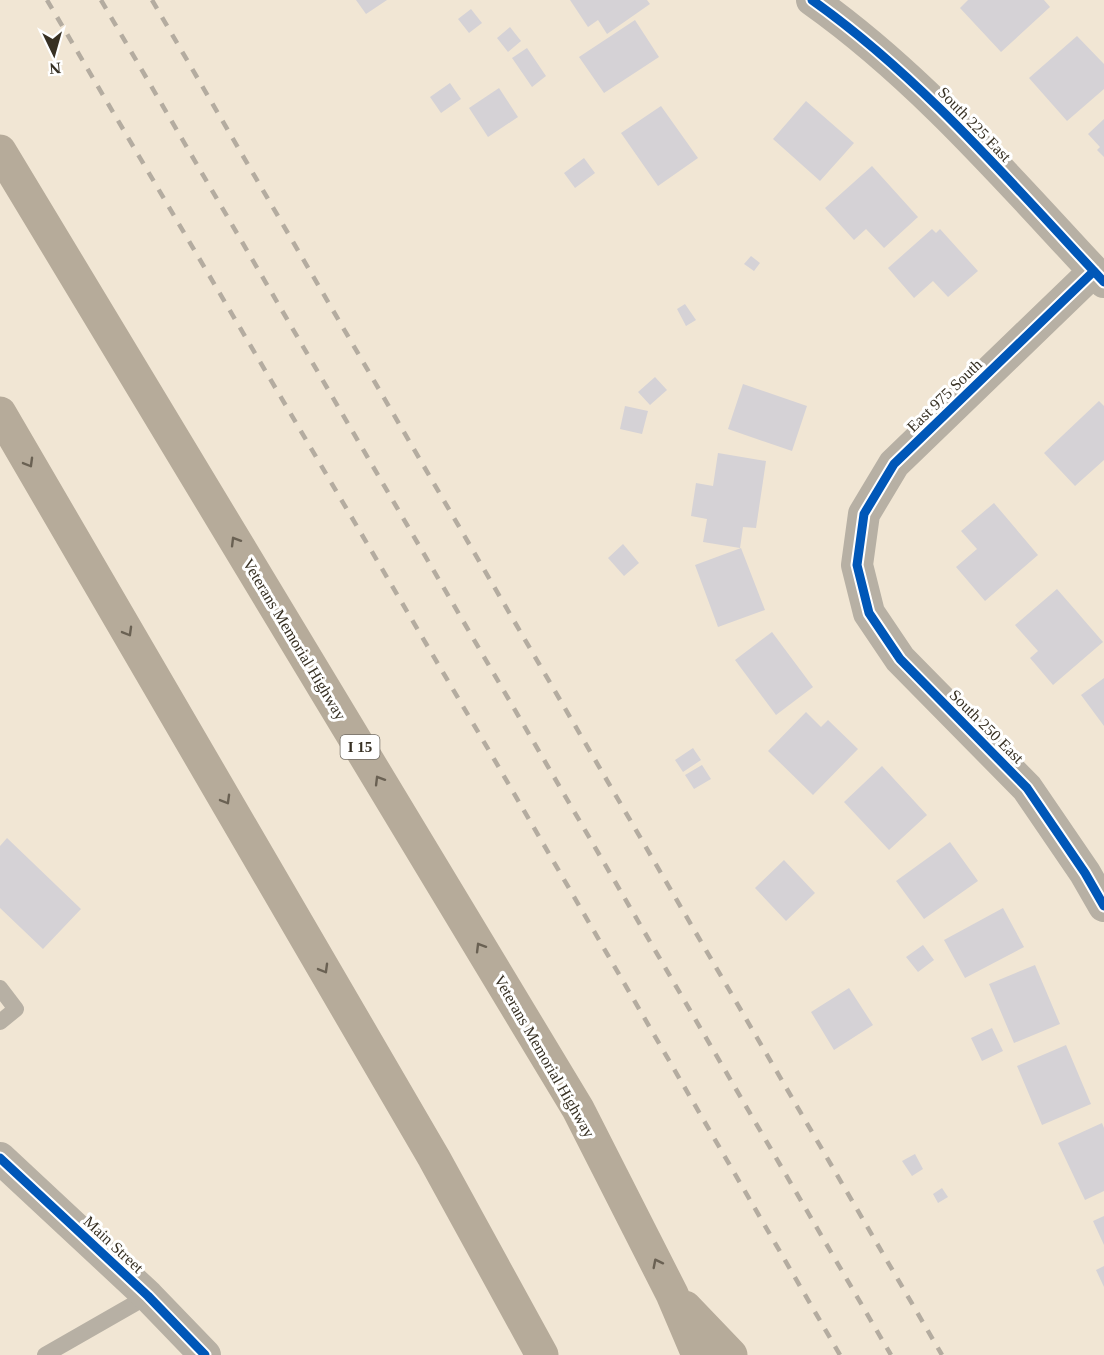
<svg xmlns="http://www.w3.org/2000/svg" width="1104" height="1355" viewBox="0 0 1104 1355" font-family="'Times New Roman',serif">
	<rect width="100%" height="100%" fill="#f1e6d4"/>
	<path fill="#d5d2d6" d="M 356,0 L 387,0 L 366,14 Z
		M 570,0 L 647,0 L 650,4 L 607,34 L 598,20 L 588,27 Z
		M 968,0 L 1044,0 L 1050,7 L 1001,52 L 960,8 Z
		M 471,9 L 482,23 L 469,33 L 458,19 Z
		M 635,20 L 659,57 L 604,93 L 579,57 Z
		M 510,27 L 521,41 L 508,52 L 497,38 Z
		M 1077,36 L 1104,64 L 1104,89 L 1067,121 L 1029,78 Z
		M 527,48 L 546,76 L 532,87 L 512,58 Z
		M 450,83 L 461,99 L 441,113 L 430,97 Z
		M 499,88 L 518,117 L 488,137 L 469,108 Z
		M 806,101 L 854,143 L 820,181 L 773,139 Z
		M 661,106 L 698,158 L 658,186 L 621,133 Z
		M 1104,119 L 1104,157 L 1097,150 L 1100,147 L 1088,134 Z
		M 584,158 L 595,173 L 575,188 L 564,173 Z
		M 872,166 L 918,217 L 884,248 L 866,229 L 854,240 L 825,208 Z
		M 932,229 L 936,233 L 940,229 L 978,271 L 948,297 L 933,281 L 914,298 L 888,268 Z
		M 751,256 L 760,263 L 754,271 L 744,264 Z
		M 685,304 L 696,320 L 686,326 L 677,309 Z
		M 655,377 L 667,390 L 650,405 L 638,392 Z
		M 743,384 L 807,406 L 792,451 L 728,429 Z
		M 1099,401 L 1104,406 L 1104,460 L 1075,486 L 1044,453 Z
		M 625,406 L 648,411 L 642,434 L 620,429 Z
		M 718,453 L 766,461 L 756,528 L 743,527 L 740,548 L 703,542 L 707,519 L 691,516 L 696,483 L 713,486 Z
		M 994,503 L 1038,555 L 985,601 L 956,567 L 977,549 L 961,531 Z
		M 623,544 L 639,563 L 624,576 L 608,558 Z
		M 741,548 L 765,610 L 718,627 L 695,565 Z
		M 1057,589 L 1103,642 L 1053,685 L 1030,658 L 1038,651 L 1015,625 Z
		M 772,632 L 813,687 L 776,715 L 735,660 Z
		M 1104,678 L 1104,726 L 1081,695 Z
		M 806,712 L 821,727 L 828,720 L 858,749 L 813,795 L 768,751 Z
		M 693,748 L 701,760 L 683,772 L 675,760 Z
		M 702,765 L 711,779 L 694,789 L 685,775 Z
		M 882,766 L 927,815 L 889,850 L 844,802 Z
		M 7,838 L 81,909 L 43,949 L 0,908 L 0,846 Z
		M 950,842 L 978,881 L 924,919 L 896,881 Z
		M 784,860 L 815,893 L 786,921 L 755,888 Z
		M 1003,908 L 1024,947 L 965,978 L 944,940 Z
		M 923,945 L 934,960 L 918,972 L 906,957 Z
		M 1035,965 L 1060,1024 L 1014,1043 L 989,984 Z
		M 849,988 L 873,1025 L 834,1050 L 811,1012 Z
		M 992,1028 L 1003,1051 L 982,1061 L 971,1038 Z
		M 1066,1045 L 1091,1104 L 1042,1125 L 1017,1066 Z
		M 1102,1123 L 1104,1128 L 1104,1191 L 1085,1200 L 1058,1143 Z
		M 915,1154 L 923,1169 L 912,1176 L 902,1161 Z
		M 942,1188 L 948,1197 L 938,1203 L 933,1194 Z
		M 1104,1216 L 1104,1245 L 1093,1221 Z
		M 1104,1266 L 1104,1287 L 1096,1270 Z"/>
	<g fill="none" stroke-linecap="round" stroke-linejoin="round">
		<path stroke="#b7b0a4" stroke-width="16" d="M 0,988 L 16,1009 L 0,1022
			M 45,1355 L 148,1296"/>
		<path stroke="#b7b0a4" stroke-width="32" d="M 812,0 C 922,78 1012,184 1104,282
			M 1094,271 L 894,464 L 864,514 L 857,565 L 869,613 L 900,659 L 1027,788 L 1085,873 L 1104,906
			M 0,1158 L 148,1296 L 205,1355"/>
		<path stroke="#b6ab9a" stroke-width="33" d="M 0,151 L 578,1109 L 672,1294 L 698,1355
			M 0,413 L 434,1158 L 542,1355
			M 685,1307 L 731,1355"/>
		<path stroke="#b4aca0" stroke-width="4.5" stroke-dasharray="10 10" stroke-linecap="butt" d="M 47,0 L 494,759 L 840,1355
			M 101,0 L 891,1355
			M 152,0 L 942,1355"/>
		<defs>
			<path id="cycleway" d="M 812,0 C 922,78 1012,184 1104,282
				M 1094,271 L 894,464 L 864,514 L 857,565 L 869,613 L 900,659 L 1027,788 L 1085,873 L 1104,906
				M 0,1158 L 148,1296 L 205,1355"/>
		</defs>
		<use href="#cycleway" stroke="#fff" stroke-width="13"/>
		<use href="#cycleway" stroke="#0057b8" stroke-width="9"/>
	</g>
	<defs><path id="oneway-chevron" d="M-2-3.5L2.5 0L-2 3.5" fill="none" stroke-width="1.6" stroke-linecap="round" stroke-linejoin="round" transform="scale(1.5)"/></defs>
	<g stroke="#6a6153">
		<use href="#oneway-chevron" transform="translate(29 463) rotate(60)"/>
		<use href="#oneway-chevron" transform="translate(235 541) rotate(-121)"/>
		<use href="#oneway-chevron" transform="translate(128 632) rotate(60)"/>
		<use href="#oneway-chevron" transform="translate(379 780) rotate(-121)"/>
		<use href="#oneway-chevron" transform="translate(226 800) rotate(60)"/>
		<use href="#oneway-chevron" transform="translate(480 947) rotate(-121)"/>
		<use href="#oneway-chevron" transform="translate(324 969) rotate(60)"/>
		<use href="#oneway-chevron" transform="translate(657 1263) rotate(-117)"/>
	</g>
	<g text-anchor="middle" stroke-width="6" stroke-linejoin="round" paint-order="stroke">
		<rect fill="#fff" stroke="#736e65" stroke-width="1.5" x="340.5" y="735" width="39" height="24" rx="4.5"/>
		<g font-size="15" font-weight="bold" fill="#373023">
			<text x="360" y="752">I 15</text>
		</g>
		<g font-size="16" fill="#373023" stroke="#fff">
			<text transform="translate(975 124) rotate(46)" y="6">South 225 East</text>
			<text transform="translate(944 395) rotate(-44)" y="6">East 975 South</text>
			<text transform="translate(295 639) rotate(59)" y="6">Veterans Memorial Highway</text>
			<text transform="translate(987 726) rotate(45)" y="6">South 250 East</text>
			<text transform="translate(545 1056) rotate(60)" y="6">Veterans Memorial Highway</text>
			<text transform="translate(114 1244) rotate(43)" y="6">Main Street</text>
		</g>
	</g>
	<g transform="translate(54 54) rotate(175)" stroke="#ffffff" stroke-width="4.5" paint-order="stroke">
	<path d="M0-4.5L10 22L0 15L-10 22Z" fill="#373023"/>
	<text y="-9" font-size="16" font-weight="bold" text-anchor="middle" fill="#373023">N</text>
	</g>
</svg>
